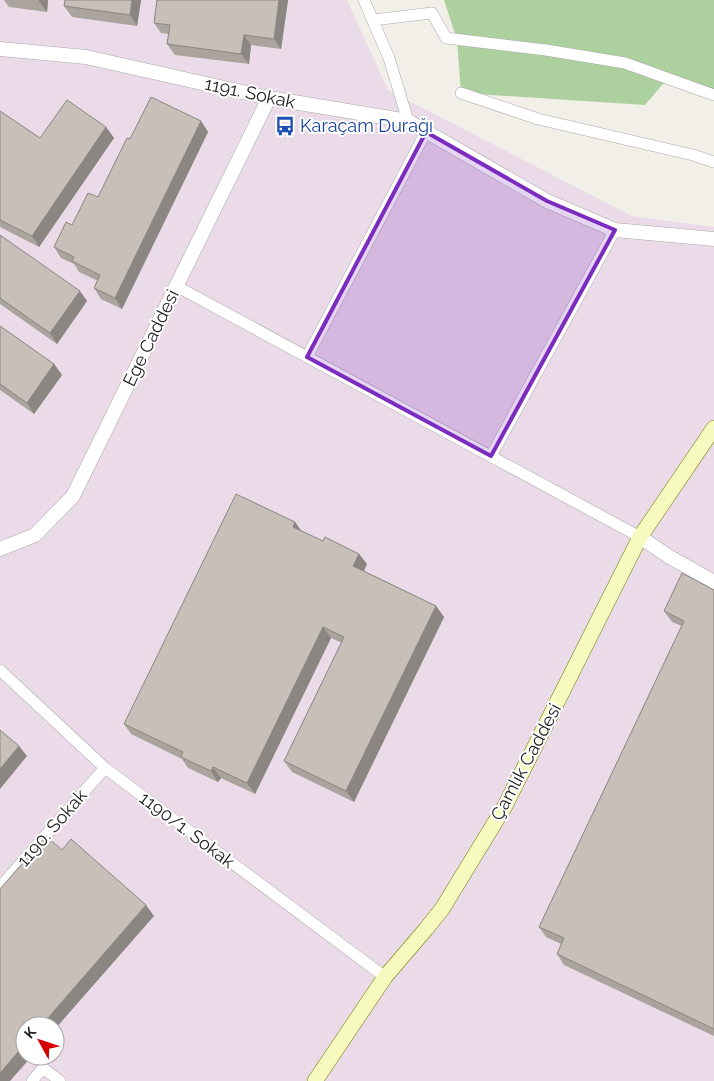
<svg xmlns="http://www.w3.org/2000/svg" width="714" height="1081" viewBox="0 0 714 1081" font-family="Raleway,sans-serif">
	<rect width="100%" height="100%" fill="#f2efe9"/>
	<path fill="#ebdbe8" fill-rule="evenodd" d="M 0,0 L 347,0 L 388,90 L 632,216 L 714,227 L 714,1081 L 0,1081 ZM 25,1026 L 55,1026 L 55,1056 L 25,1056 Z"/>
	<path fill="#add19e" d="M 444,0 L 714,0 L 714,95 L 668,78 L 645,105 L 461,93 L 457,40 Z"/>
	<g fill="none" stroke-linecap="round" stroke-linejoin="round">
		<defs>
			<path id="minor" d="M 364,0 L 389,58 L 408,121
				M 373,20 L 432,13 L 446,38 L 546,50 L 625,63 L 714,95
				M 461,93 L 538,119 L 693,155 L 714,162
				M 176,286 L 640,537
				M 307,357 L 426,132
				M 491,456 L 615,230
				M 0,670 L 105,768 L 385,977
				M 0,887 L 105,768
				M 32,1081 L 43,1068 L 60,1081"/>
			<path id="tertiary" d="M 0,49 L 86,57 L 269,98 L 408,121 L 547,201 L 615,230 L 714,239
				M 640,537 L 668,556 L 714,582
				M 0,549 L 35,535 L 73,496 L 269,98"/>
			<path id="secondary" d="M 315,1081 L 385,977 L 426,929 L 442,909 L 505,806 L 640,537 L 714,428"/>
		</defs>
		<use href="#minor" stroke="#a9a9a9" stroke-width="12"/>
		<use href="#tertiary" stroke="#a9a9a9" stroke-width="15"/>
		<use href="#secondary" stroke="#707d05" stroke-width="16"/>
		<use href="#minor" stroke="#fff" stroke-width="11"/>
		<use href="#tertiary" stroke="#fff" stroke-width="14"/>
		<use href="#secondary" stroke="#f7fabf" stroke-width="15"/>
	</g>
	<path fill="#aba49e" d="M 4,0 L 48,0 L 47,12 L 9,7 Z
		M 141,0 L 137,26 L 72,17 L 64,6 Z
		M 157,0 L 288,0 L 281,49 L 251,45 L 249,64 L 175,55 L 167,44 L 169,34 L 161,33 L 154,23 Z
		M 0,111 L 40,138 L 106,127 L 114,138 L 39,247 L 0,227 Z
		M 201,121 L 208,132 L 122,309 L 101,299 L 94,288 L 98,281 L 79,272 L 74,264 L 61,258 L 54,247 L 72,225 L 98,197 L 130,139 Z
		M 0,235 L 87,301 L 57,344 L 0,304 Z
		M 0,326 L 54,364 L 62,375 L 34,414 L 0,390 Z
		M 295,522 L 301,531 L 323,541 L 359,554 L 367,564 L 364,571 L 436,606 L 444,617 L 354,802 L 292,772 L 284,761 L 342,643 L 331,638 L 255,794 L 221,778 L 218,782 L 188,768 L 182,759 L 131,734 L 124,724 Z
		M 714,590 L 714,1036 L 564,965 L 557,954 L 561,944 L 546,937 L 539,927 L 682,626 L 672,622 L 664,611 Z"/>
	<path fill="#8b8681" d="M 39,0 L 48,0 L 47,12 L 39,1 Z
		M 132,0 L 141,0 L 137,26 L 130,15 Z
		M 279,0 L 288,0 L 281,49 L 274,39 Z
		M 244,35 L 251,45 L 249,64 L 241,54 Z
		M 201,121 L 208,132 L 122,309 L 115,298 Z
		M 106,127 L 114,138 L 39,247 L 32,236 Z
		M 80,291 L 87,301 L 57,344 L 50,333 Z
		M 54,364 L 62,375 L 34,414 L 27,403 Z
		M 295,522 L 303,533 L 293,527 Z
		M 359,554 L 367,564 L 361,576 L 353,566 Z
		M 436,606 L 444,617 L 354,802 L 346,791 Z
		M 323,627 L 331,638 L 255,794 L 247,783 Z
		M 19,746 L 27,756 L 0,789 L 0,769 Z
		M 213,767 L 221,778 L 218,782 L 211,771 Z
		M 146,905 L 154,916 L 55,1029 L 55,1026 L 41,1026 Z
		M 25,1044 L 25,1056 L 32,1056 L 10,1081 L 0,1081 L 0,1073 Z"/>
	<path fill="#c7bfb8" stroke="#8b8681" d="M 65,0 L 132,0 L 130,15 L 64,6 Z
		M 157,0 L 279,0 L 274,39 L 244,35 L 241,54 L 167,44 L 170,25 L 154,23 Z
		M 151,97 L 201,121 L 115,298 L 94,288 L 100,275 L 72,261 L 74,257 L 54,247 L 66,222 L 72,225 L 88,193 L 98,197 L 127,138 L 130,139 Z
		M 67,100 L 106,127 L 32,236 L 0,220 L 0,111 L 40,138 Z
		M 0,235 L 80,291 L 50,333 L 0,298 Z
		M 0,326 L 54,364 L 27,403 L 0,384 Z
		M 236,494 L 295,522 L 293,527 L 323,541 L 325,537 L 359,554 L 353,566 L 436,606 L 346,791 L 284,761 L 344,637 L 323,627 L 247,783 L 213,767 L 211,771 L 181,757 L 183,752 L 124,724 Z
		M 682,573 L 714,590 L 714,1029 L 557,954 L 564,938 L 539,927 L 684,621 L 664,611 Z
		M 0,730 L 19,746 L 0,769 Z
		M 46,836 L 62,850 L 71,839 L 146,905 L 41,1026 L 25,1026 L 25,1044 L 0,1073 L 0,889 Z"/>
	<path fill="#7b2cbf" fill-opacity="0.2" stroke="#7b2cbf" stroke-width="4" stroke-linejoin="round" d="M 426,132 L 547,201 L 615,230 L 491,456 L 307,357 Z"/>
	<defs>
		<symbol id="bus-bare" viewBox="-9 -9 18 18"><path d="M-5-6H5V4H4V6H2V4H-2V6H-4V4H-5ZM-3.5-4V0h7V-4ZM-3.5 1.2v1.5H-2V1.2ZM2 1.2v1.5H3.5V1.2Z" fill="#1a4fb4" stroke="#fff" stroke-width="2.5" paint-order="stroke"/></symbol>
	</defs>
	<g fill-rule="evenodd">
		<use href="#bus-bare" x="271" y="112" width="28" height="28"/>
	</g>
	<g text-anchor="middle" stroke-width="4" stroke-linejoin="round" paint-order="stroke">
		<g font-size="18" fill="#222" stroke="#fff">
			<text transform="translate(250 93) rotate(12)" y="6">1191. Sokak</text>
			<text transform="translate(151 338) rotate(-64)" y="6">Ege Caddesi</text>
			<text transform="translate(526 762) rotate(-62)" y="6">Çamlık Caddesi</text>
			<text transform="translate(52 828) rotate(-49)" y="6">1190. Sokak</text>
			<text transform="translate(187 830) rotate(37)" y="6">1190/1. Sokak</text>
		</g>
		<g font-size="18" fill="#164399" stroke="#fff" text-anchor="start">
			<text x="300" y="132">Karaçam Durağı</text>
		</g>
	</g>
	<g transform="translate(40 1041) rotate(310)"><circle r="24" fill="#ffffff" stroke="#a7a7a7"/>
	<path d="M0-4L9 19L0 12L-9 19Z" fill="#d40000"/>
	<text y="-8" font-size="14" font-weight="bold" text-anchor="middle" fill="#222222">K</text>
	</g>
</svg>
